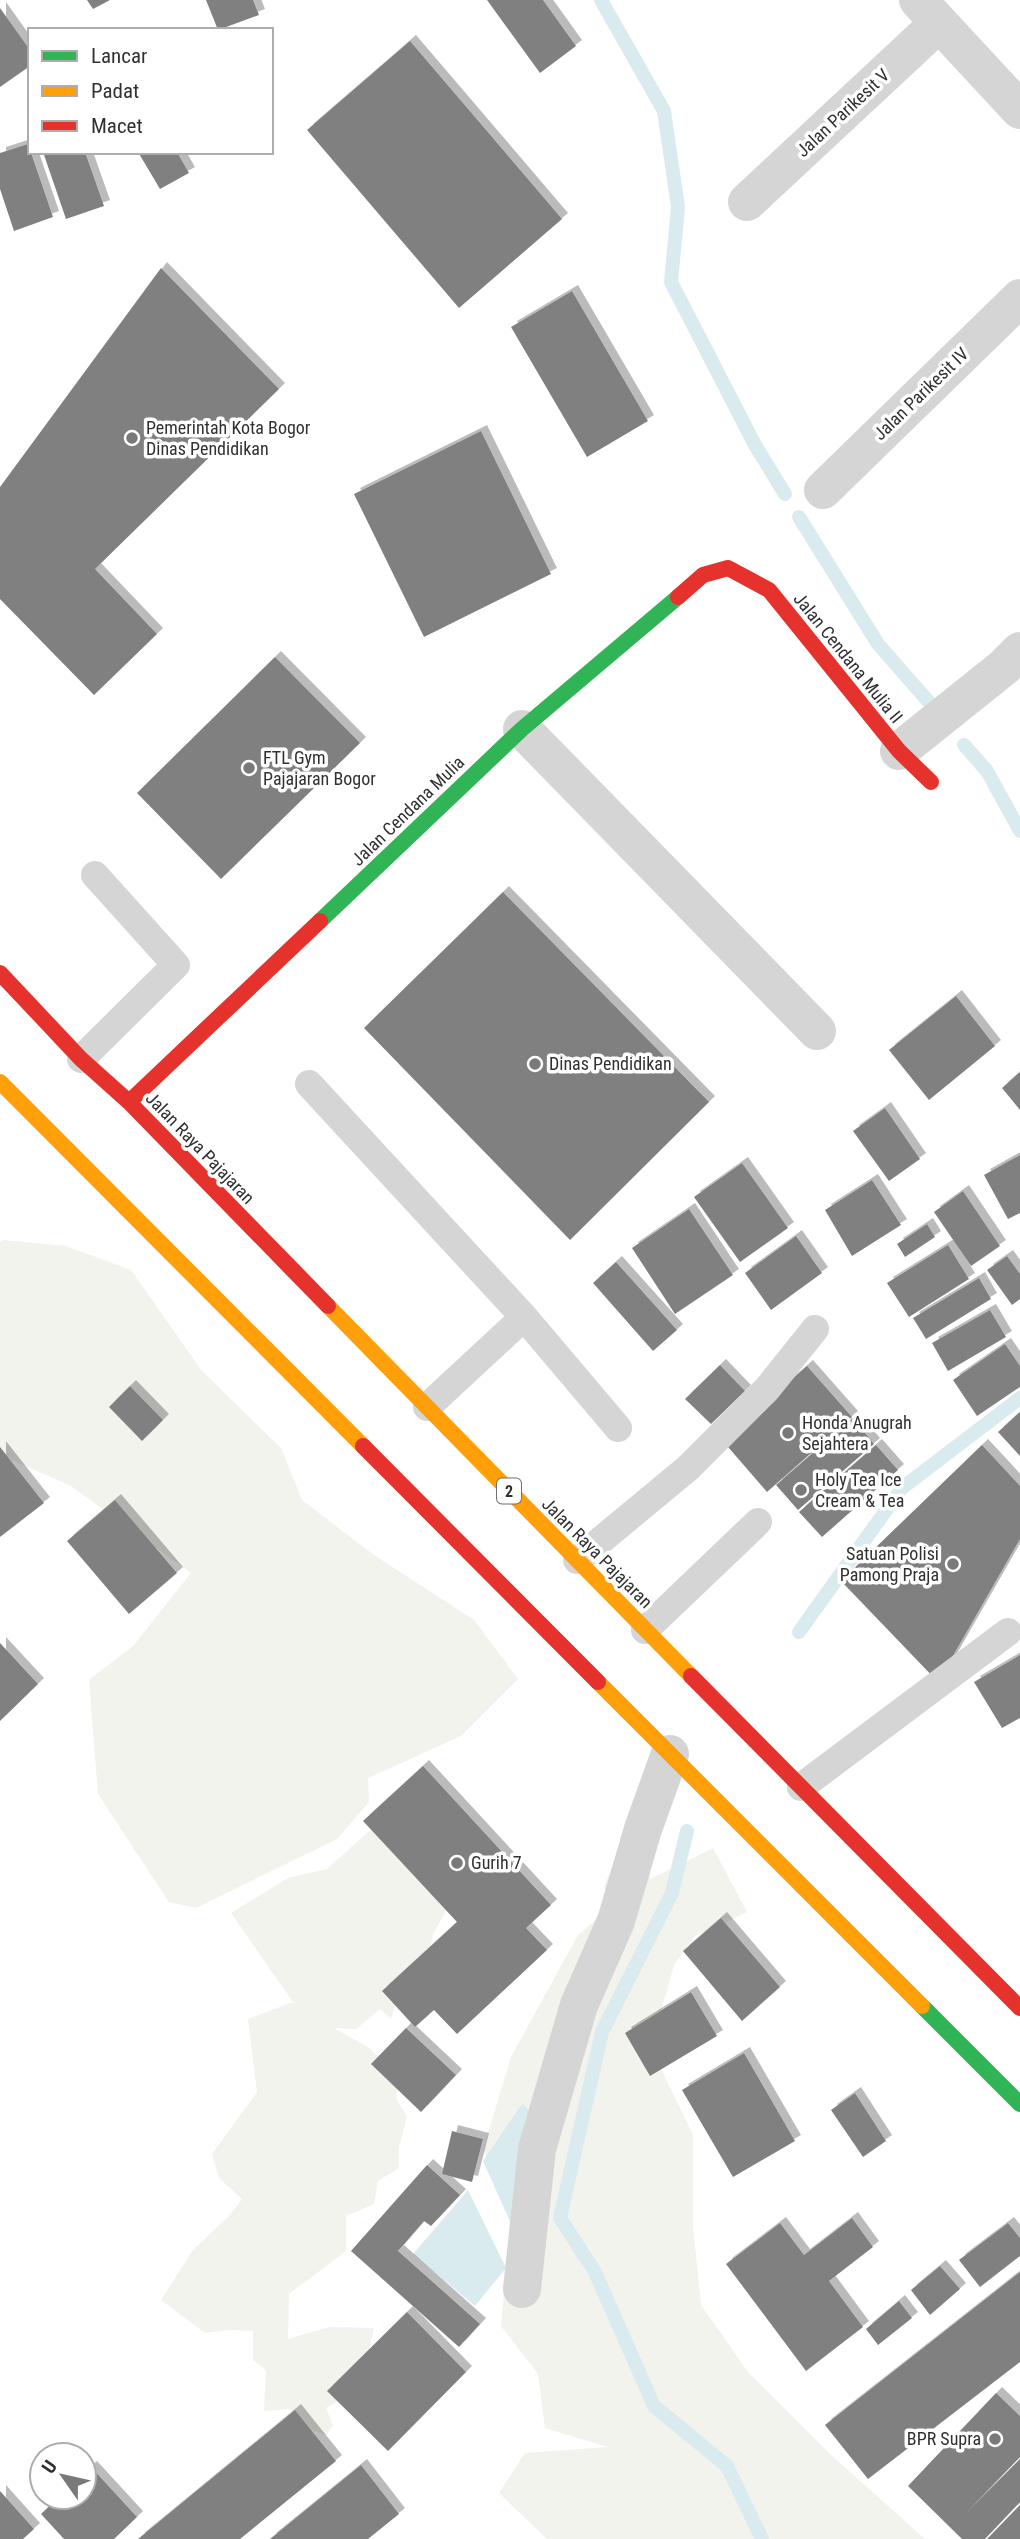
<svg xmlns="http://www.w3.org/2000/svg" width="1020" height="2539" viewBox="0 0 1020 2539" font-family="'Roboto Condensed',sans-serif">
	<defs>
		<filter id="shadow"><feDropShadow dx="6" dy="-6" stdDeviation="0" flood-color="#0004"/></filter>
	</defs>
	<rect width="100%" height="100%" fill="#fff"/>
	<path fill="#f1f3ec" d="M 3,1240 L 66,1246 L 131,1270 L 202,1371 L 281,1448 L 302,1500 L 374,1555 L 474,1620 L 518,1679 L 461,1736 L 368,1778 L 369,1802 L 337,1839 L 196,1908 L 169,1902 L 98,1794 L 89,1680 L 133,1646 L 191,1573 L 71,1486 L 3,1456 L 0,1460 L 0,1243 Z
		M 400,1803 L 432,1861 L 446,1911 L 433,1934 L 425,1972 L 404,1977 L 391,2019 L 380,2009 L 356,2029 L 334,2028 L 371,2049 L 383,2064 L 401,2071 L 396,2098 L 407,2117 L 399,2147 L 399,2168 L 378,2181 L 374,2204 L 346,2216 L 346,2251 L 289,2294 L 288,2339 L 329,2327 L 374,2328 L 364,2373 L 351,2394 L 326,2408 L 333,2425 L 326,2435 L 308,2429 L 290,2409 L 264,2411 L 266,2371 L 253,2360 L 253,2331 L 228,2330 L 205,2333 L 161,2300 L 193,2250 L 230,2215 L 242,2199 L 219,2178 L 212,2154 L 257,2092 L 248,2019 L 293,2002 L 231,1913 L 288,1878 L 327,1869 Z
		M 651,1825 L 650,1879 L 713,1848 L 747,1912 L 695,1936 L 674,1965 L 654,2036 L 663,2073 L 693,2135 L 693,2226 L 701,2305 L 748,2372 L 830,2454 L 925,2539 L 547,2539 L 499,2493 L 525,2453 L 608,2447 L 545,2428 L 538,2374 L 501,2326 L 504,2292 L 518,2220 L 483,2150 L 511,2057 L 578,1935 L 609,1909 L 604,1887 L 623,1839 Z"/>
	<path fill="#daebf0" d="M 522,2104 L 542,2121 L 521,2246 L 483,2161 Z
		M 468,2190 L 506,2268 L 475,2306 L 413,2254 Z"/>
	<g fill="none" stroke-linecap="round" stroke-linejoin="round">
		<path stroke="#daebf0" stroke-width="14" d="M 601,0 L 664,111 L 678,207 L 671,282 L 755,445 L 785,494
			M 799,517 L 878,644 L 935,709
			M 964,745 L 987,771 L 1020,831
			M 799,1632 L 902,1488 L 1020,1398
			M 687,1831 L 672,1893 L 602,2032 L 560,2218 L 595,2272 L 654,2406 L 727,2466 L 762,2539"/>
	</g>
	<path fill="#808080" filter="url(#shadow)" d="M 87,0 L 110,0 L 93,9 Z
		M 206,0 L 253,0 L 259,15 L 218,30 Z
		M 487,0 L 543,0 L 576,46 L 540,73 Z
		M 0,8 L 30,50 L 30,66 L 0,87 Z
		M 410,41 L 562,219 L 459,308 L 307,130 Z
		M 28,144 L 53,217 L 14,231 L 0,189 L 0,153 Z
		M 43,152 L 85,152 L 104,206 L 66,219 Z
		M 138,152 L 177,152 L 189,173 L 160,189 Z
		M 161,268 L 279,389 L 95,569 L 157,634 L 94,695 L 0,599 L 0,487 Z
		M 572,291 L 648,421 L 587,457 L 511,327 Z
		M 481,431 L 551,574 L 424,637 L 354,494 Z
		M 275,657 L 360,743 L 221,879 L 137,793 Z
		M 503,892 L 709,1102 L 570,1240 L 364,1028 Z
		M 956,996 L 995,1046 L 929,1100 L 889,1050 Z
		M 1020,1072 L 1020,1110 L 1002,1088 Z
		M 885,1108 L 920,1159 L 889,1181 L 853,1131 Z
		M 1020,1155 L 1020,1213 L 1008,1219 L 984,1175 Z
		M 742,1163 L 788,1228 L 740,1262 L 694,1197 Z
		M 872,1180 L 901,1225 L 852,1256 L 825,1210 Z
		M 963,1191 L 1000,1246 L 971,1266 L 934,1212 Z
		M 689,1209 L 733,1275 L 675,1314 L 632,1248 Z
		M 927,1224 L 935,1237 L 905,1257 L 897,1244 Z
		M 796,1236 L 822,1273 L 771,1310 L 745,1273 Z
		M 948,1245 L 969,1279 L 909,1317 L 887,1283 Z
		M 1007,1256 L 1020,1274 L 1020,1299 L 1012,1305 L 987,1270 Z
		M 616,1262 L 677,1330 L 653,1351 L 593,1283 Z
		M 979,1278 L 991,1299 L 926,1339 L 913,1318 Z
		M 990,1310 L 1006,1337 L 948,1371 L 932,1343 Z
		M 1005,1344 L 1020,1366 L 1020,1387 L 977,1416 L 953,1380 Z
		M 720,1365 L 745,1391 L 711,1424 L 685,1399 Z
		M 807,1366 L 852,1417 L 767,1492 L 722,1440 Z
		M 130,1386 L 163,1420 L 142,1441 L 109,1407 Z
		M 1020,1412 L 1020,1456 L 998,1432 Z
		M 853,1418 L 874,1444 L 798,1510 L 776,1485 Z
		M 876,1445 L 898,1470 L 822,1537 L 799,1512 Z
		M 982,1445 L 1020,1486 L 1020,1539 L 938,1682 L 841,1581 Z
		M 0,1447 L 44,1503 L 0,1537 Z
		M 115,1500 L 177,1573 L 129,1614 L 67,1541 Z
		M 0,1643 L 38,1684 L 0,1721 Z
		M 1020,1655 L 1020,1718 L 1002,1728 L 974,1682 Z
		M 423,1766 L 551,1905 L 526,1928 L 547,1950 L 457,2034 L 434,2010 L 415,2027 L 382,1991 L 457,1922 L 363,1821 Z
		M 721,1918 L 780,1987 L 742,2021 L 683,1951 Z
		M 691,1992 L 717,2036 L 650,2076 L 625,2033 Z
		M 406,2028 L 456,2075 L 421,2112 L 371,2064 Z
		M 744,2053 L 795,2141 L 733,2177 L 682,2090 Z
		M 855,2093 L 886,2141 L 863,2157 L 831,2110 Z
		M 452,2131 L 483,2139 L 472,2182 L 442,2174 Z
		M 427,2165 L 460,2195 L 431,2226 L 424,2221 L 398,2251 L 480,2324 L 459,2347 L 351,2251 Z
		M 852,2218 L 873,2247 L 829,2281 L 863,2327 L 806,2371 L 726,2264 L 780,2223 L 804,2255 Z
		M 1008,2223 L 1020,2238 L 1020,2256 L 980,2287 L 959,2260 Z
		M 940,2266 L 960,2289 L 930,2315 L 911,2290 Z
		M 1020,2272 L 1020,2362 L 868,2479 L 825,2425 Z
		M 899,2301 L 912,2318 L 878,2345 L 866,2329 Z
		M 407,2312 L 466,2372 L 388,2451 L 327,2391 Z
		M 996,2393 L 1020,2416 L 1020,2457 L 965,2514 L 1020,2459 L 1020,2502 L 985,2539 L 962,2539 L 908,2486 Z
		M 295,2410 L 336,2461 L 240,2539 L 138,2539 Z
		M 361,2465 L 399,2514 L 368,2539 L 270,2539 Z
		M 91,2467 L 137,2517 L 114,2539 L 64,2539 L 41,2514 L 59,2497 L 84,2497 L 84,2473 Z
		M 0,2491 L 34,2529 L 23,2539 L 0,2539 Z
		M 1020,2505 L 1020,2539 L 987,2539 Z"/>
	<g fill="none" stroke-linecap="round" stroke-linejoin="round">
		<path stroke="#d5d5d5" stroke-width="28" d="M 81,1059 L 176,965 L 95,875
			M 309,1084 L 524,1317 L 427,1407
			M 524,1317 L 618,1428
			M 577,1560 L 688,1468 L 767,1389 L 815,1329
			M 645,1630 L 758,1522
			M 801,1787 L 1008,1632"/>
		<path stroke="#d5d5d5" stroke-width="38" d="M 918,0 L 1020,110
			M 747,202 L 939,23
			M 823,490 L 1020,298
			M 522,729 L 817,1031
			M 899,751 L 1004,667 L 1020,651
			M 522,2289 L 537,2149 L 579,2005 L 616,1921 L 643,1829 L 670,1754"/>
		<path stroke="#30b455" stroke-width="16" d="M 320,921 L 522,729 L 678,597
			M 922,2006 L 1020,2104"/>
		<path stroke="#ff9f0a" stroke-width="16" d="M 0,1082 L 363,1446
			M 328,1306 L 691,1676
			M 598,1682 L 922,2006"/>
		<path stroke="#e5322d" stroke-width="16" d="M 678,597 L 703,575 L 728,568 L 769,590 L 899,751 L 931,782
			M 0,973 L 81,1059 L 129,1102 L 328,1306
			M 129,1102 L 320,921
			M 363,1446 L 598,1682
			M 691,1676 L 1020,2008"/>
	</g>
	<g fill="#797979" stroke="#fff" stroke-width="2.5">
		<circle cx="132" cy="438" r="7"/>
		<circle cx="249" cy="768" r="7"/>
		<circle cx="535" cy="1064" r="7"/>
		<circle cx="788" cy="1433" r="7"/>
		<circle cx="801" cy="1490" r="7"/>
		<circle cx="953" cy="1564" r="7"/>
		<circle cx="457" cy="1863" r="7"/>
		<circle cx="995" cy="2439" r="7"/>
	</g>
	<g text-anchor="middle" stroke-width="7" stroke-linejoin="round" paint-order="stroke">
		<rect fill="#fff" stroke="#6f6f6f" stroke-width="2" x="497" y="1478.5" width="24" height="25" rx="5"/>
		<g font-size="16" font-weight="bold" fill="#313131">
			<text x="509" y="1497">2</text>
		</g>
		<g font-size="18" fill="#313131" stroke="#fff">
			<text transform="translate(843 113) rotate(-43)" y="6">Jalan Parikesit V</text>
			<text transform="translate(921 394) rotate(-44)" y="6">Jalan Parikesit IV</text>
			<text transform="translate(848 658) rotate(51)" y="6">Jalan Cendana Mulia II</text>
			<text transform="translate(408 811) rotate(-44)" y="6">Jalan Cendana Mulia</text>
			<text transform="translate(200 1148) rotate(46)" y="6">Jalan Raya Pajajaran</text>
			<text transform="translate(597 1553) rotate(45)" y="6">Jalan Raya Pajajaran</text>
		</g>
		<g font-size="18" fill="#313131" stroke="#fff" text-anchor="start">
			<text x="146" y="434">Pemerintah Kota Bogor<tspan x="146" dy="21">Dinas Pendidikan</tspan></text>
			<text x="263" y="764">FTL Gym<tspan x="263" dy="21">Pajajaran Bogor</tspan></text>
			<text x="549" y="1070">Dinas Pendidikan</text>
			<text x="802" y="1429">Honda Anugrah<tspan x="802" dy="21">Sejahtera</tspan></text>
			<text x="815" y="1486">Holy Tea Ice<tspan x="815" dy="21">Cream &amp; Tea</tspan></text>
			<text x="939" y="1560" text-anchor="end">Satuan Polisi<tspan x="939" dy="21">Pamong Praja</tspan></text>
			<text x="471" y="1869">Gurih 7</text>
			<text x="981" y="2445" text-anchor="end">BPR Supra</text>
		</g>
	</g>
	<rect x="28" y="28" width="245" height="126" fill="#ffffff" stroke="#adadad" stroke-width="2"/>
	<rect x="42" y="51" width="35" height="10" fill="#30b455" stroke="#adadad" stroke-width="2"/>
	<text x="91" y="63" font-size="21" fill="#313131">Lancar</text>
	<rect x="42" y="86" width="35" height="10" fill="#ff9f0a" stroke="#adadad" stroke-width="2"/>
	<text x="91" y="98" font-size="21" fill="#313131">Padat</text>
	<rect x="42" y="121" width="35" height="10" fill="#e5322d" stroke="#adadad" stroke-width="2"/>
	<text x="91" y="133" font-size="21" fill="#313131">Macet</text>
	<g transform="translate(63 2476) rotate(304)"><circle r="33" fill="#ffffff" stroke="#adadad" stroke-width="2"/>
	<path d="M0-5L12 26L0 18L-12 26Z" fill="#797979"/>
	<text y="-10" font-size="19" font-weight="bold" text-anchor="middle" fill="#313131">U</text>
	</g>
</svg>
